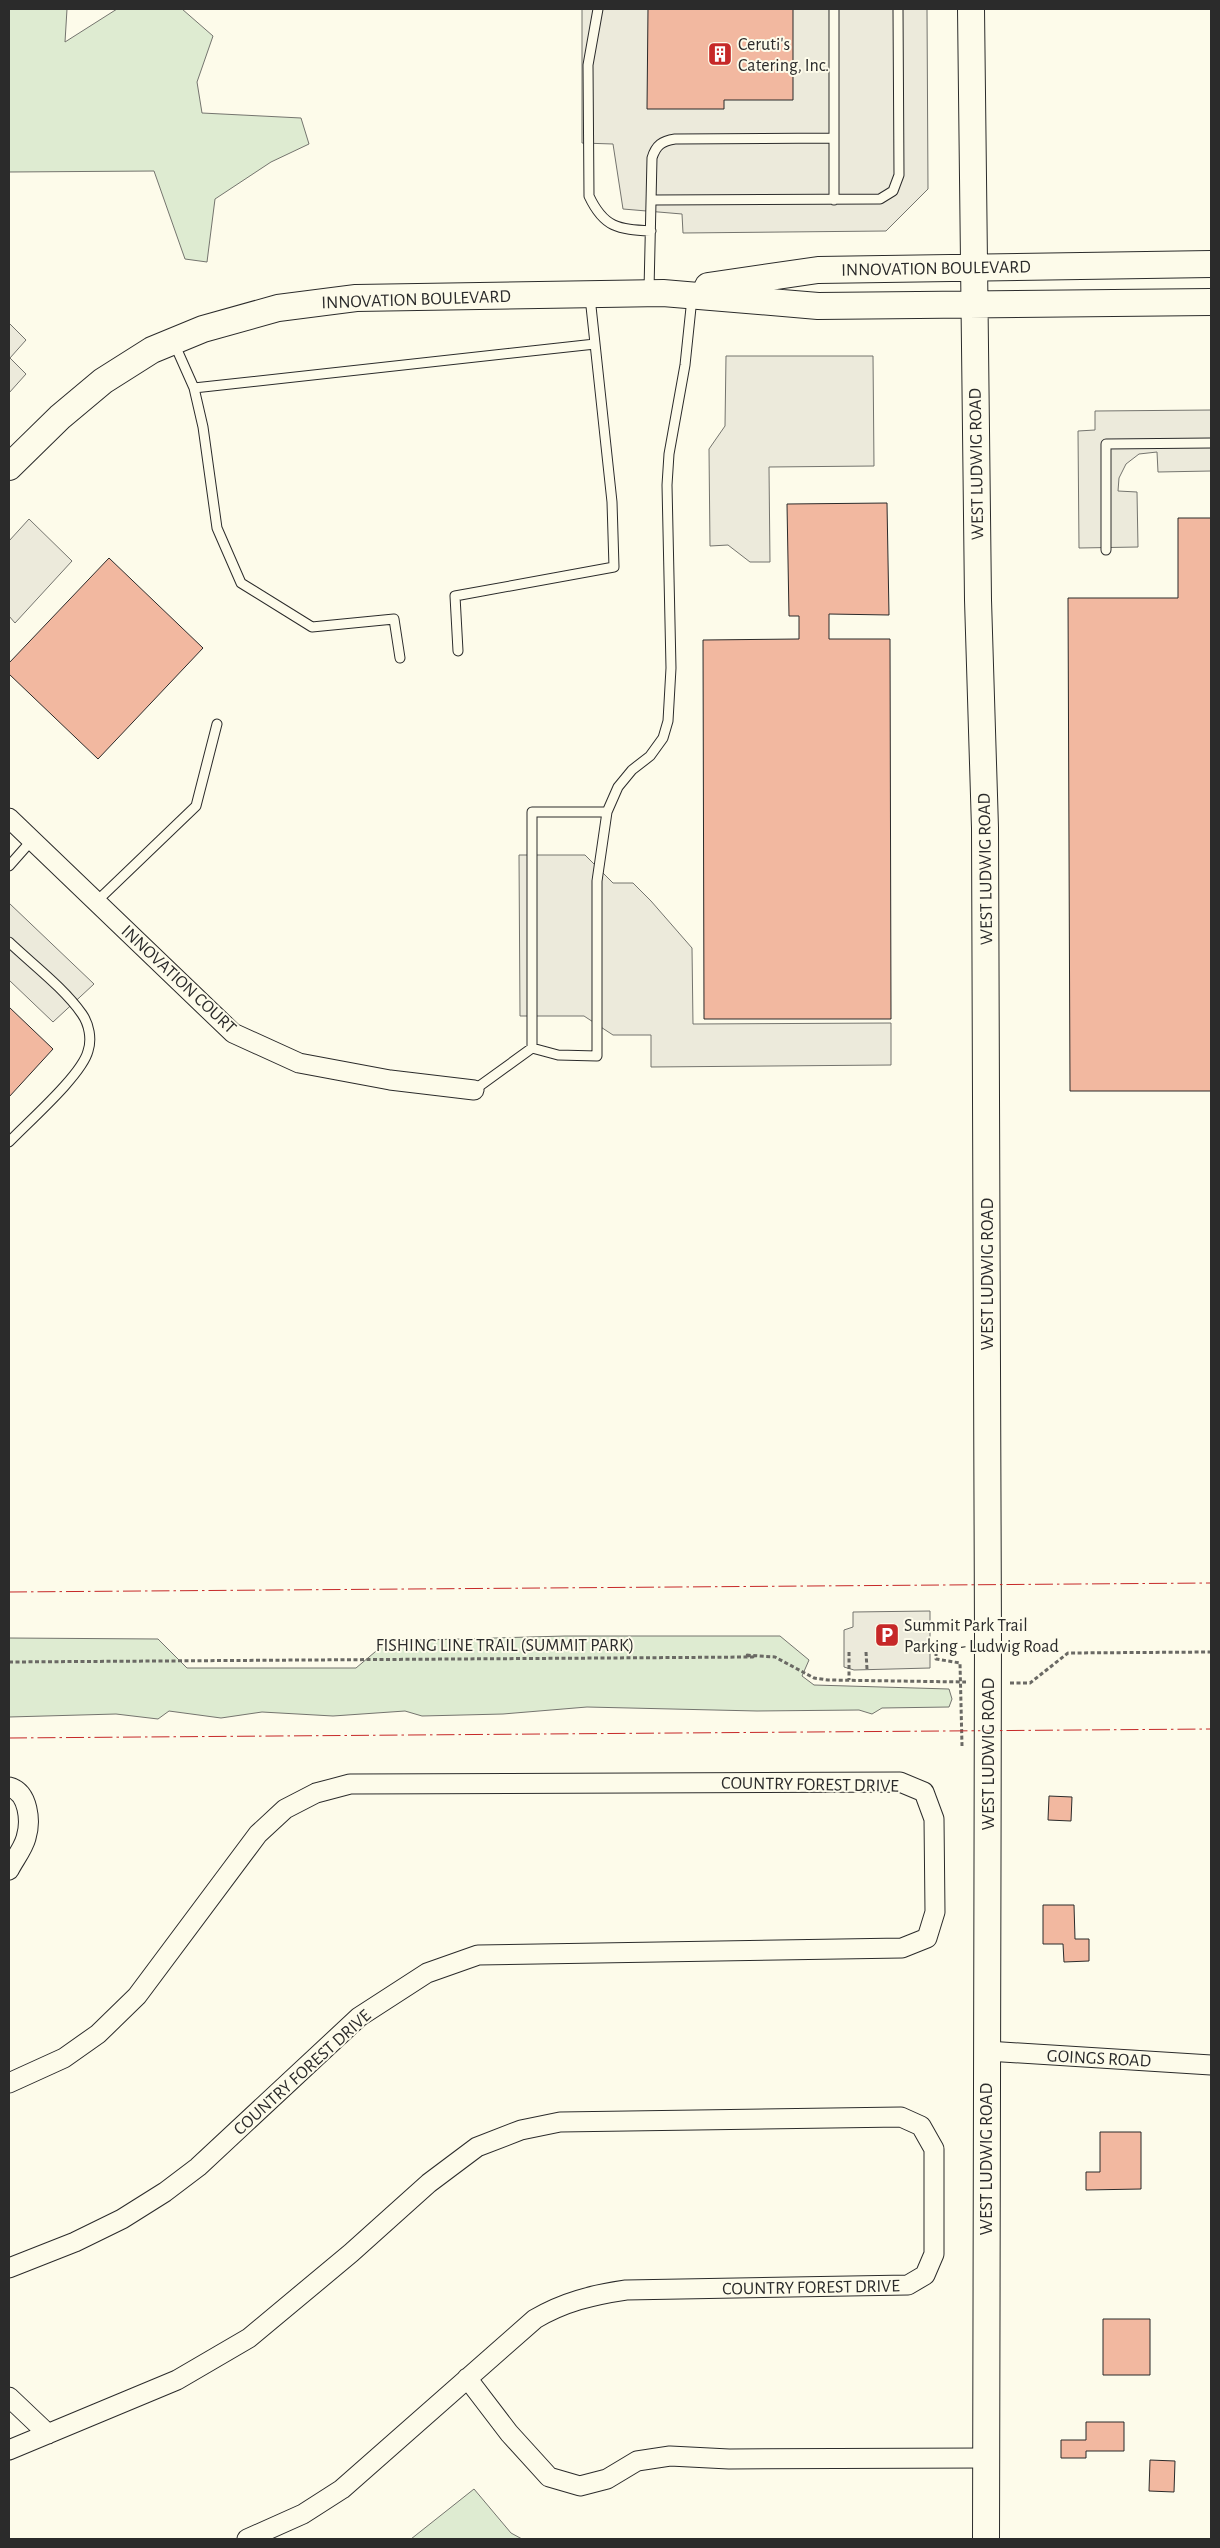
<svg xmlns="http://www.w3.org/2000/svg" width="1220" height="2548" viewBox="0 0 1220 2548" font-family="'Alegreya Sans',sans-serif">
	<rect width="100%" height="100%" fill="#fdfbea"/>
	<path fill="#deebd1" stroke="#74746e" d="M 9,9 L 67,9 L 65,42 L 117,9 L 182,9 L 213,36 L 197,82 L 202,113 L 301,118 L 309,144 L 271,162 L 215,199 L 207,262 L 185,259 L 154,171 L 9,172 Z
		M 565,1636 L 780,1636 L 809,1660 L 802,1676 L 814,1685 L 949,1689 L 952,1699 L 949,1707 L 882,1708 L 872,1714 L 859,1710 L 757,1711 L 587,1707 L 503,1714 L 422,1716 L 405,1711 L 333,1716 L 262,1712 L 221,1718 L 169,1711 L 158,1719 L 116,1714 L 9,1717 L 9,1638 L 158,1639 L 187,1668 L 356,1668 L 388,1641 Z
		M 474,2489 L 511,2533 L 522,2539 L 411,2539 Z"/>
	<path fill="#eceadb" stroke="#74746e" d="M 582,9 L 927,9 L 928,189 L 886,231 L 683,233 L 682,214 L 623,209 L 613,144 L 582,143 Z
		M 9,323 L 26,340 L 10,358 L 26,374 L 9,393 Z
		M 726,356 L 873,356 L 874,466 L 769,467 L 770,562 L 750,562 L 728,545 L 710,546 L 709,449 L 725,426 Z
		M 1211,410 L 1211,471 L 1158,472 L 1157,452 L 1139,454 L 1126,464 L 1119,478 L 1118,491 L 1137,492 L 1138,547 L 1079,548 L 1078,431 L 1095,430 L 1095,411 Z
		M 29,519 L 72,561 L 15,623 L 9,616 L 9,541 Z
		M 519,855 L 585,855 L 613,883 L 633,883 L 651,901 L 692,948 L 693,1024 L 891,1023 L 891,1065 L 651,1067 L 651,1035 L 613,1035 L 584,1016 L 520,1016 Z
		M 9,903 L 94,984 L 53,1022 L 9,980 Z
		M 930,1611 L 930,1668 L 854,1670 L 844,1667 L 844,1630 L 853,1627 L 853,1612 Z"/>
	<path fill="#f2b8a0" stroke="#2b2b2b" d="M 648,9 L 793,9 L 793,100 L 724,100 L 724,109 L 647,109 Z
		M 887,503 L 889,615 L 829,614 L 829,639 L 890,639 L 891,1019 L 704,1019 L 703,640 L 799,639 L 799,616 L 789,616 L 787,504 Z
		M 1178,518 L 1211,518 L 1211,1091 L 1070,1091 L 1068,598 L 1178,598 Z
		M 109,558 L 203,648 L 98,759 L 9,674 L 9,663 Z
		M 9,1007 L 53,1049 L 9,1097 Z
		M 1049,1796 L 1072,1797 L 1071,1821 L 1048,1820 Z
		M 1043,1905 L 1074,1905 L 1075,1939 L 1089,1939 L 1089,1961 L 1064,1962 L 1063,1944 L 1043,1944 Z
		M 1100,2132 L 1141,2132 L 1141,2189 L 1086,2190 L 1086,2172 L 1100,2172 Z
		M 1103,2319 L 1150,2319 L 1150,2375 L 1103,2375 Z
		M 1086,2422 L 1124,2422 L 1124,2451 L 1086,2451 L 1086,2458 L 1061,2458 L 1061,2440 L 1086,2440 Z
		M 1150,2460 L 1175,2461 L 1174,2492 L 1149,2491 Z"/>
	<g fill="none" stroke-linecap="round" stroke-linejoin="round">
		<defs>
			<path id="lane" d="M 598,9 L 588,65 L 589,196 C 604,228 618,229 651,231
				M 834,138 L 834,200
				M 653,200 L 880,199 L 893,191 L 899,175 L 898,9
				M 649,290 L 652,158 C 656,145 662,141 675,139 L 834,138 L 834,9
				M 174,343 L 194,388 L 595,344
				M 194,388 L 203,427 L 217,528 L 241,583 L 312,627 L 394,619 L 400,658
				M 1106,550 L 1106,444 L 1211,443
				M 458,651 L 455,596 L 614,567 L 612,502 L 590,297
				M 9,866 L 32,840
				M 96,902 L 196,806 L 217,724
				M 9,942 C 32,964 64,988 82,1014 C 89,1024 92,1039 88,1051 C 82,1075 28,1122 9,1142
				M 532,1048 L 558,1055 L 597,1056 L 597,881 L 607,812 L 618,787 L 632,770 L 650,756 L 663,738 L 668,721 L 671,668 L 667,485 L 669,454 L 685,365 L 692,298
				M 474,1090 L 532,1048 L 532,812 L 607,812"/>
			<path id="street" d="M 9,818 L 233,1033 L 299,1063 L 390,1080 L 474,1090
				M 9,1787 C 29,1792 31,1822 26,1838 C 23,1849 14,1860 9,1870
				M 987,2051 L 1211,2065
				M 9,2083 L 64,2058 L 98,2034 L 137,1996 L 258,1834 L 285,1809 L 316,1793 L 350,1784 L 900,1782 L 924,1792 L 934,1819 L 935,1912 L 927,1938 L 902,1948 L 478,1955 L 427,1973 L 359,2017 L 198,2167 L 165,2192 L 122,2219 L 75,2242 L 9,2268
				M 467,2378 L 509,2433 L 549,2477 L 580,2486 L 607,2479 L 637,2461 L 670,2456 L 729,2459 L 986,2458
				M 9,2397 L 48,2434
				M 9,2450 L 177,2380 L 249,2338 L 351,2253 L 429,2183 L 477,2147 L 521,2130 L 560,2122 L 901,2117 L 921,2126 L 934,2149 L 934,2254 L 925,2275 L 908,2285 L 626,2290 C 592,2295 564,2302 535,2319 L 342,2489 L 303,2514 L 247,2539"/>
			<path id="secondary" d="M 971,9 L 978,600 L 985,828 L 988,1637 L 986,2539
				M 708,286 L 818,270 L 1211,264
				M 9,467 L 60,417 L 103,381 L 152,350 L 203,329 L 278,308 L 356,298 L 663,293 L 818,306 L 1211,302"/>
		</defs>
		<use href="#lane" stroke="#2b2b2b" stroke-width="11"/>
		<use href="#street" stroke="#2b2b2b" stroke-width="21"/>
		<use href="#secondary" stroke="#2b2b2b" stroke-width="28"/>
		<path stroke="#6a6964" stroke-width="3" stroke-dasharray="4 2.5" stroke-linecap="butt" d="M 849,1652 L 849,1680
			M 866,1652 L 867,1669
			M 936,1652 L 936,1659 L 960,1663 L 962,1746
			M 9,1662 L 753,1657 L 745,1655 L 775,1657 L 814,1678 L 828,1680 L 966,1682
			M 1010,1683 L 1030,1683 L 1068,1653 L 1211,1652"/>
		<use href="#lane" stroke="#fdfbea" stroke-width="9"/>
		<use href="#street" stroke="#fdfbea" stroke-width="19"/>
		<use href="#secondary" stroke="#fdfbea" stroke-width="26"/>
		<path stroke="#c62828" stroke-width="1" stroke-dasharray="18 4 2.5 4" stroke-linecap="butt" d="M 9,1592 L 1211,1583
			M 9,1738 L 1211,1729"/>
	</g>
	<defs>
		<symbol id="building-square" viewBox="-11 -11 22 22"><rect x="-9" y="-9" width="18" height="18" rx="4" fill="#c62828" stroke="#fdfbea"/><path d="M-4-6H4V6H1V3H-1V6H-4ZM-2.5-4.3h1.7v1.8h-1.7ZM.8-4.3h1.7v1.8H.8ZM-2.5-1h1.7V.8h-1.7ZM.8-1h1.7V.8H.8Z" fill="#fff"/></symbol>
		<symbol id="parking-square" viewBox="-11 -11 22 22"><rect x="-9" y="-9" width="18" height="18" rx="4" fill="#c62828" stroke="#fdfbea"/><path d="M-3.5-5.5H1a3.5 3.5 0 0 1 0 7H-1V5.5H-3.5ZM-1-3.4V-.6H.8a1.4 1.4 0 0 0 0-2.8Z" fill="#fff"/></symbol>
	</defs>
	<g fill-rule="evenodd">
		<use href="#building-square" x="706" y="40" width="28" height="28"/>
		<use href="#parking-square" x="873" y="1621" width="28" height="28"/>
	</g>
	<g text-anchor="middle" stroke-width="4" stroke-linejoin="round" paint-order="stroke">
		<g font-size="18" fill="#2b2b2b" stroke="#fdfbea" text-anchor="start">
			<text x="738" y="50">Ceruti's<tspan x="738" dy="21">Catering, Inc.</tspan></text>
			<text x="904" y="1631">Summit Park Trail<tspan x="904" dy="21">Parking - Ludwig Road</tspan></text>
		</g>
		<g font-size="18" fill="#2b2b2b" stroke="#fdfbea">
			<text transform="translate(936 268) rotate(-1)" y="6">INNOVATION BOULEVARD</text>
			<text transform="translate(416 299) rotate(-2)" y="6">INNOVATION BOULEVARD</text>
			<text transform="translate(976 464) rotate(-91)" y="6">WEST LUDWIG ROAD</text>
			<text transform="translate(985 869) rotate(-91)" y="6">WEST LUDWIG ROAD</text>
			<text transform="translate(179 979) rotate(43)" y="6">INNOVATION COURT</text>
			<text transform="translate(987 1274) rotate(-90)" y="6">WEST LUDWIG ROAD</text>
			<text x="505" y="1651">FISHING LINE TRAIL (SUMMIT PARK)</text>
			<text transform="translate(988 1754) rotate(-90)" y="6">WEST LUDWIG ROAD</text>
			<text transform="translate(810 1784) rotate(1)" y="6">COUNTRY FOREST DRIVE</text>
			<text transform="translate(1099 2058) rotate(3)" y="6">GOINGS ROAD</text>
			<text transform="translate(302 2072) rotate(-42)" y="6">COUNTRY FOREST DRIVE</text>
			<text transform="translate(986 2159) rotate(-90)" y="6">WEST LUDWIG ROAD</text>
			<text transform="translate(811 2287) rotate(-1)" y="6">COUNTRY FOREST DRIVE</text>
		</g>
	</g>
	<rect width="1220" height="2548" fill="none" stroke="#2b2b2b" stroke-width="20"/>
</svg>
